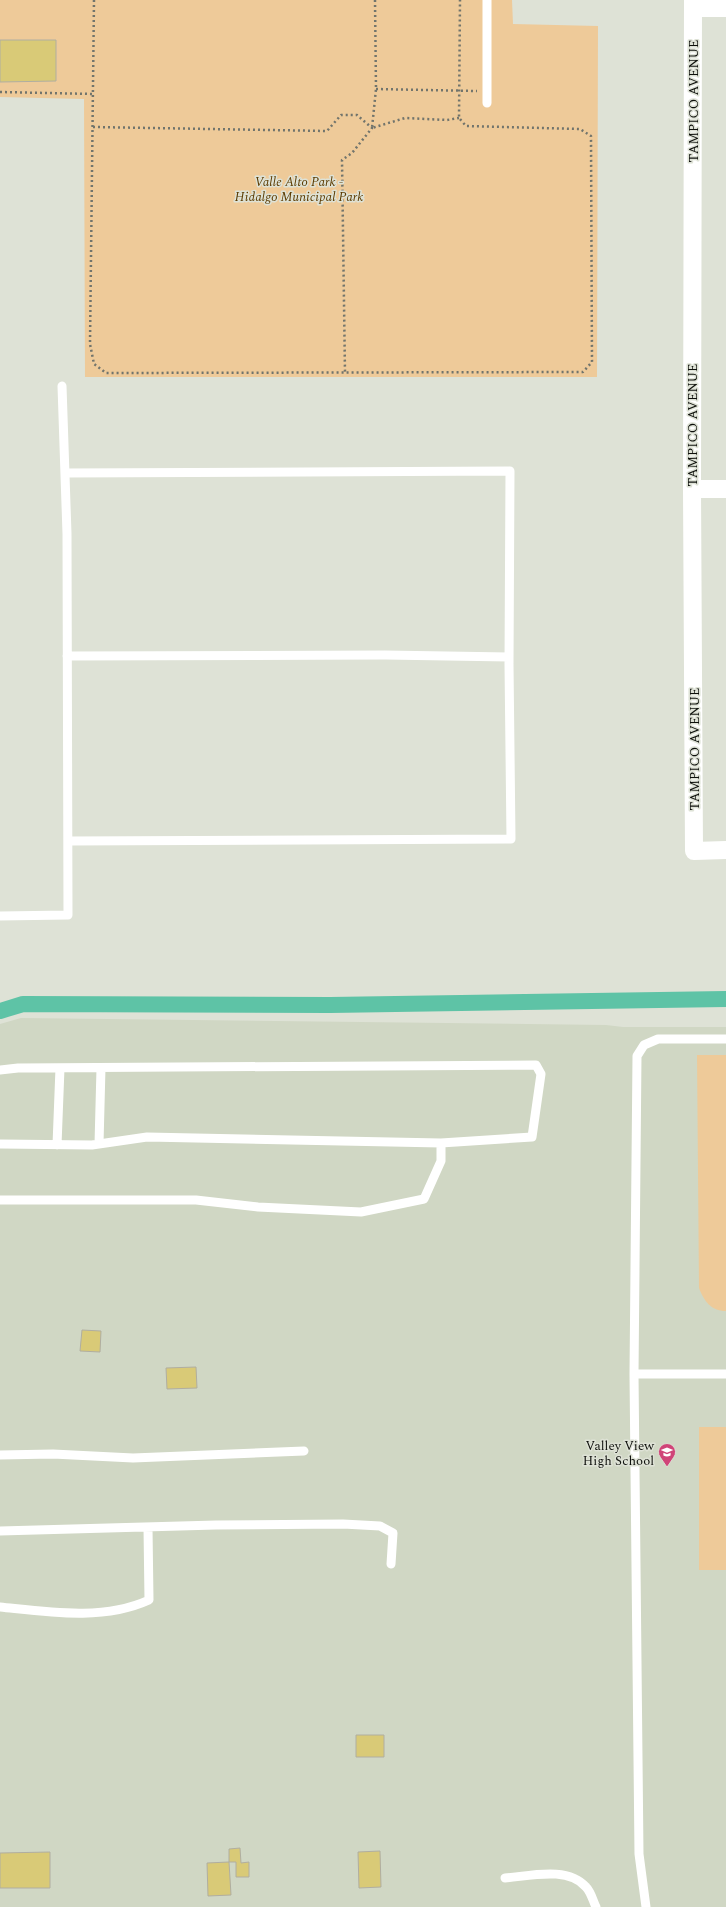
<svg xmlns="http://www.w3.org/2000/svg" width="726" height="1907" viewBox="0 0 726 1907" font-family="Spectral,serif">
	<rect width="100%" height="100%" fill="#dee2d6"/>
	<path fill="#d0d7c4" d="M 21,1018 L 606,1025 L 623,1027 L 726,1027 L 726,1907 L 0,1907 L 0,1024 Z"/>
	<path fill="#eeca99" d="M 0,0 L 512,0 L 513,24 L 598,26 L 597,377 L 85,377 L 84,99 L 0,97 Z
		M 697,1055 L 726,1055 L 726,1311 C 711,1311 704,1301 699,1288 Z
		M 699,1427 L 726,1427 L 726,1570 L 699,1570 Z"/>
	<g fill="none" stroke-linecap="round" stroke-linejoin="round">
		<path stroke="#5ec3a6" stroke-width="16" d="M 0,1011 L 23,1004 L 330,1005 L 726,999"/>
	</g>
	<path fill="#d9ca77" stroke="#b0aea1" d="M 0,40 L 56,40 L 56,81 L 0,82 Z
		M 82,1330 L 101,1331 L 100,1352 L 80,1351 Z
		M 196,1367 L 197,1388 L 167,1389 L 166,1368 Z
		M 356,1735 L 384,1735 L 384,1757 L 356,1757 Z
		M 240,1848 L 241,1863 L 249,1862 L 249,1877 L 236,1877 L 236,1862 L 229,1862 L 229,1849 Z
		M 380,1851 L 381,1887 L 359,1888 L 358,1852 Z
		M 50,1852 L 50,1888 L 0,1888 L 0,1853 Z
		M 229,1862 L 231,1895 L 208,1896 L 207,1863 Z"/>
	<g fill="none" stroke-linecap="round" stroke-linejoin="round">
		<path stroke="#71746c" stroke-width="2.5" stroke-dasharray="2 3" stroke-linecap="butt" d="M 94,0 L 90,344 L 94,364 L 106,373 L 583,372 L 592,362 L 591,136 L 580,129 L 466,126 L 459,118 L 460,0
			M 375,0 L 376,89 L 372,128 L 405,118 L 447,120 L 459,118
			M 376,89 L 477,91
			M 0,92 L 93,94
			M 93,127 L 327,131 L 341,115 L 357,115 L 372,128 L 352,153 L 342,160 L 345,373"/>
		<path stroke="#fff" stroke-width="9" d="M 487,103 L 487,0
			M 65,473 L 510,471 L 509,664 L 511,839 L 68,841
			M 67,656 L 385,655 L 509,657
			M 0,916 L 68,915 L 67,534 L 62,386
			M 0,1070 L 18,1068 L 536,1065 L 541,1074 L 532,1137 L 441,1143 L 441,1161 L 424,1199 L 361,1212 L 258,1207 L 196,1200 L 0,1200
			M 0,1144 L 92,1145 L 147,1137 L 441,1143
			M 99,1144 L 101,1068
			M 57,1145 L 60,1068
			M 634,1374 L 726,1374
			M 0,1455 L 53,1454 L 133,1458 L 304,1451
			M 0,1531 L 216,1525 L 343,1524 L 380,1526 L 393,1533 L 391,1564
			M 0,1607 C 48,1612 103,1621 149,1600 L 148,1528
			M 505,1878 C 530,1876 568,1866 586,1887 C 591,1892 593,1901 596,1907
			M 646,1907 L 639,1854 L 634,1374 L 637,1056 L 644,1045 L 658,1039 L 726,1039"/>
		<path stroke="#fff" stroke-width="18" d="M 693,0 L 692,489 L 694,851 L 726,850
			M 693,8 L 726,8
			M 692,489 L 726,489"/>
	</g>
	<defs>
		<symbol id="school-pin" viewBox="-11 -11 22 30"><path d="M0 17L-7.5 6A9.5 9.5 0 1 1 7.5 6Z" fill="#d04478" stroke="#dee2d6"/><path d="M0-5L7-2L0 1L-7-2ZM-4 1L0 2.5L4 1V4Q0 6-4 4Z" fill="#fff"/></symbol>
	</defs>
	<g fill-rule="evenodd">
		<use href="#school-pin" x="657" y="1442" width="20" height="27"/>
	</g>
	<g text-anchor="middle" stroke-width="3" stroke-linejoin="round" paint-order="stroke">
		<g font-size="13" fill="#0d0f0b" stroke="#dee2d6">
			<text transform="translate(693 101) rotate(-90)" y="5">TAMPICO AVENUE</text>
			<text transform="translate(692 425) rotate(-90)" y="5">TAMPICO AVENUE</text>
			<text transform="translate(694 749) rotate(-90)" y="5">TAMPICO AVENUE</text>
		</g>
		<g font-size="13" font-style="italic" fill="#5c3b00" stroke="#dee2d6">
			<text x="299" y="186">Valle Alto Park -<tspan x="299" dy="15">Hidalgo Municipal Park</tspan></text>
		</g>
		<g font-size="13" fill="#0d0f0b" stroke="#dee2d6" text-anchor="end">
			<text x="654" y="1450">Valley View<tspan x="654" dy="15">High School</tspan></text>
		</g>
	</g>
</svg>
